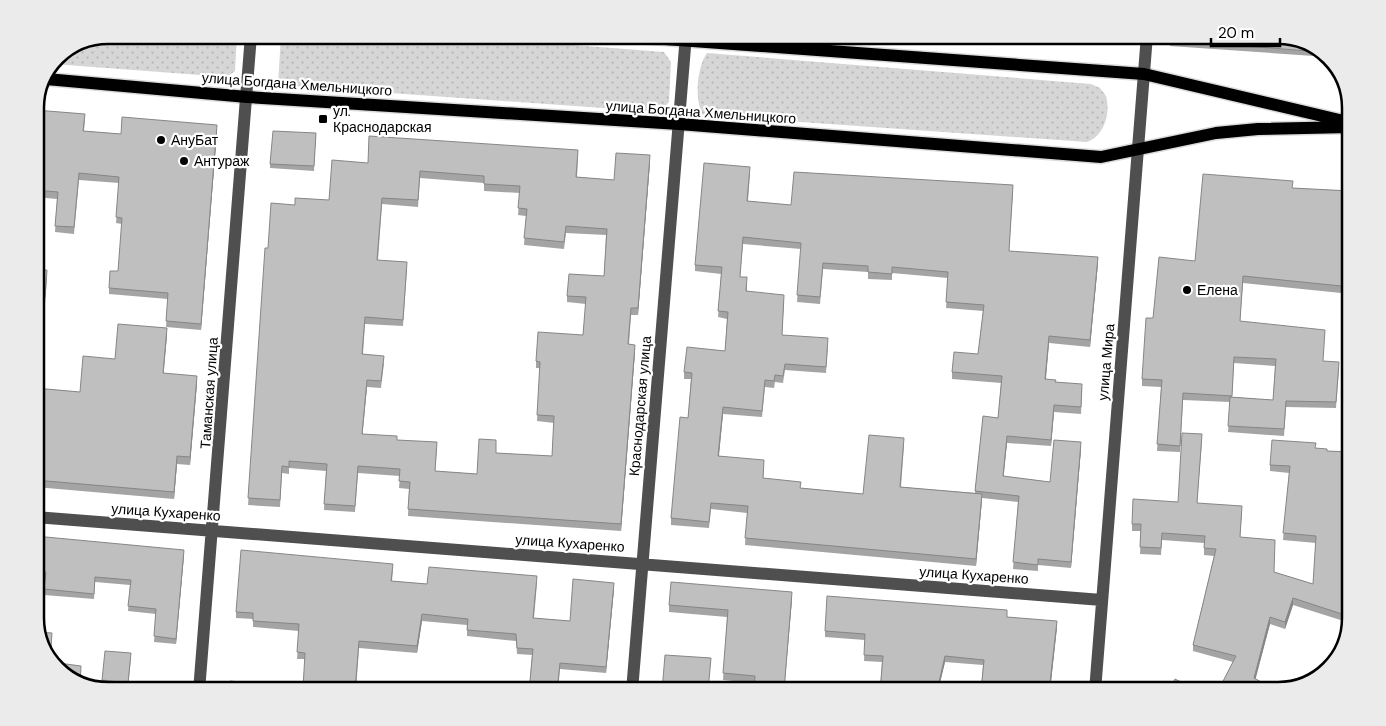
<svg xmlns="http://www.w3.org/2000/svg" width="1386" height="726" viewBox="0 0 1386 726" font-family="'DM Sans',sans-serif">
	<defs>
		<pattern id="grass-dots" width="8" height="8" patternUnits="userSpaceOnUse" patternTransform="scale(1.25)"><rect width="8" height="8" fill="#d6d6d6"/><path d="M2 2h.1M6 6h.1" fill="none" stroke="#b6b6b6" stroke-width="1.8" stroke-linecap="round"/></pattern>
	</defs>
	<rect width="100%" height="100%" fill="#fff"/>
	<path fill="url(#grass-dots)" d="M 108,35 L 237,35 L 235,71 L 227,77 L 53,64 L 56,56 Z
		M 281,35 L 445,35 L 664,52 L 671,62 L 669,102 L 660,112 L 278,85 Z
		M 707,53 L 1091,84 L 1100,88 L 1106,96 C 1111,113 1104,136 1087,142 L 703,115 C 694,100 697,67 707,53 Z"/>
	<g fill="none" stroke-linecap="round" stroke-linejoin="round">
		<defs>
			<path id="major" d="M 610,35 L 1144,74 L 1348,122
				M 46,79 L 247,97 L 679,124 L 1101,157 L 1216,133 L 1258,129 L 1351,127"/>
		</defs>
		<use href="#major" stroke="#dbdbdb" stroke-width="15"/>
		<path stroke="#4f4f4f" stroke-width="12" d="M 35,517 L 1102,600
			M 199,691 L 251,35
			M 632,691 L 686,35
			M 1095,691 L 1147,35"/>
		<use href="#major" stroke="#000" stroke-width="12"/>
	</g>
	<path fill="#a4a4a4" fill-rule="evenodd" d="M 1061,35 L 1107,35 L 1106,39 L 1061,36 Z
		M 1171,35 L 1311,43 L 1328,57 L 1170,46 Z
		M 35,110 L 85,120 L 84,131 L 121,134 L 217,132 L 201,330 L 166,327 L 168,299 L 109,294 L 109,288 L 118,271 L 122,224 L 116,223 L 119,183 L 79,180 L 74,234 L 55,232 L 57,199 L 35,197 Z
		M 316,133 L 314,171 L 270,168 L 270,164 Z
		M 578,157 L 577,177 L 614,180 L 650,162 L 638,315 L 631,315 L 629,344 L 635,352 L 621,531 L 408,516 L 409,489 L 399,488 L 400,476 L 358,473 L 355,512 L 324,510 L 326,471 L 289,468 L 289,474 L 282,473 L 280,507 L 248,505 L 268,248 L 295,205 L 329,200 L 368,163 ZM 420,178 L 484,183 L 484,191 L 520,193 L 518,215 L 526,216 L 524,245 L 564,249 L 566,233 L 606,235 L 604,276 L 567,296 L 567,302 L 586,304 L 583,335 L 536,361 L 536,368 L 540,368 L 537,421 L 554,423 L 552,456 L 496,453 L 477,474 L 435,471 L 437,449 L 397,440 L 362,434 L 367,387 L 381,388 L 384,363 L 363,354 L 365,324 L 403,326 L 407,269 L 378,260 L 382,204 L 418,207 Z
		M 750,173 L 748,201 L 791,205 L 1013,192 L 1009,251 L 1098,263 L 1090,347 L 1049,343 L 1046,379 L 1082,390 L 1081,414 L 1054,412 L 1051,446 L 1007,443 L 1003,476 L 1050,482 L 1081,449 L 1071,568 L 1038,565 L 1038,571 L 1013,569 L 1018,502 L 982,498 L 976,566 L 745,545 L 747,513 L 711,509 L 709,528 L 671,525 L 671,518 L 688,418 L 691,379 L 684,379 L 684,372 L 725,351 L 727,319 L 718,317 L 721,274 L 695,271 L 695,265 ZM 743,244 L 801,249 L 797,302 L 820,304 L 823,269 L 868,272 L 868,279 L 892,280 L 892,273 L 948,278 L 946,308 L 983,311 L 978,354 L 952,372 L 952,379 L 1001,383 L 998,418 L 983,416 L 975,493 L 901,487 L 904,445 L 863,494 L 801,488 L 763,478 L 764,467 L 719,456 L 723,414 L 762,417 L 765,387 L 774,388 L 775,382 L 783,383 L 785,370 L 826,373 L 828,345 L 782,335 L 784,302 L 747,291 L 747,284 L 740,277 Z
		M 1292,188 L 1351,191 L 1351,294 L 1243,283 L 1240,321 L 1339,369 L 1336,408 L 1286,407 L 1284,436 L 1228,432 L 1230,402 L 1183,400 L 1180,452 L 1157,451 L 1161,387 L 1142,386 L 1142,379 L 1153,318 L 1195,261 ZM 1234,363 L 1275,366 L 1273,400 L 1232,397 Z
		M 35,238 L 43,246 L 41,270 L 47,278 L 45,304 L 35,304 Z
		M 167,335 L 163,373 L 197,383 L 190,465 L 177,464 L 174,499 L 35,487 L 35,388 L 80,392 L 115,359 Z
		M 1202,441 L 1197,503 L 1242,513 L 1240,537 L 1274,572 L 1313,584 L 1316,543 L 1283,540 L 1289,473 L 1270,471 L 1270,465 L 1316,448 L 1327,451 L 1351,452 L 1351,618 L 1350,623 L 1293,605 L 1285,629 L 1270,624 L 1255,679 L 1276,691 L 1218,691 L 1233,662 L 1193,651 L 1193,645 L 1214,556 L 1204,555 L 1204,543 L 1162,540 L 1161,555 L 1140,554 L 1141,531 L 1132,531 L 1132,524 L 1178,502 Z
		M 35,536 L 184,555 L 176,644 L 154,642 L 156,614 L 128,611 L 130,585 L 95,582 L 94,599 L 44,595 L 45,577 L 35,576 Z
		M 393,570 L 392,581 L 427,584 L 537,583 L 534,618 L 570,621 L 614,589 L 606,673 L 560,669 L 558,691 L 529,691 L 532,655 L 517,654 L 516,641 L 467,636 L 467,625 L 422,621 L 417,653 L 359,648 L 356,691 L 230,691 L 303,688 L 305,659 L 297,659 L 299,631 L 253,627 L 253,619 L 236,618 L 236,612 Z
		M 792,599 L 784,691 L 754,691 L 755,683 L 723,680 L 727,617 L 669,612 L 669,605 Z
		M 1007,617 L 1057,627 L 1050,691 L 981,691 L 983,665 L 945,662 L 938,691 L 880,691 L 882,662 L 864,661 L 865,640 L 825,637 L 825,631 Z
		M 131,658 L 128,687 L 102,685 L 102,680 Z"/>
	<path fill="#868686" d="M 217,125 L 217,132 L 201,330 L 201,324 Z
		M 650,155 L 650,162 L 638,315 L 638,308 Z
		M 1098,257 L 1098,263 L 1090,347 L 1090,340 Z
		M 167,328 L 167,335 L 163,381 L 163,373 Z
		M 1049,336 L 1049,343 L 1045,385 L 1045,379 Z
		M 635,345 L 635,352 L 621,531 L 621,524 Z
		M 197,376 L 197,383 L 190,465 L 190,457 Z
		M 367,380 L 367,387 L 362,440 L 362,434 Z
		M 1054,405 L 1054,412 L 1051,446 L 1051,440 Z
		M 723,407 L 723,414 L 718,463 L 718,456 Z
		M 1007,436 L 1007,443 L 1003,483 L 1003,476 Z
		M 1081,442 L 1081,449 L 1071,568 L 1071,562 Z
		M 177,456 L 177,464 L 174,499 L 174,492 Z
		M 982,494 L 982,500 L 976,566 L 976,559 Z
		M 184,550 L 184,555 L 176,644 L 176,639 Z
		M 614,583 L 614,589 L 606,673 L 606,667 Z
		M 792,592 L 792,599 L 784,691 Z
		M 1293,598 L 1293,605 L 1285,629 L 1285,622 Z
		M 422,614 L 422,621 L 417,653 L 417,646 Z
		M 1270,617 L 1270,624 L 1254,685 L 1254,678 Z
		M 1057,621 L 1057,627 L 1050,691 L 1049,691 Z
		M 945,656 L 945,662 L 938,691 L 937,691 Z"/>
	<path fill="#bfbfbf" stroke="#868686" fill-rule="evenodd" d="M 1171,35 L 1278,35 L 1311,43 L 1321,52 L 1170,40 Z
		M 35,110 L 85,114 L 83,131 L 121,134 L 122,117 L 217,125 L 201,324 L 166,321 L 168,293 L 109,288 L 110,271 L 118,271 L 122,218 L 116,217 L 119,177 L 79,173 L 74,227 L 55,226 L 58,192 L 35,190 Z
		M 273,131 L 316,133 L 314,166 L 270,164 Z
		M 369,136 L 578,150 L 576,177 L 614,180 L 616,153 L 650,155 L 638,308 L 631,308 L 628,344 L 635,345 L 621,524 L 408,509 L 410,482 L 399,481 L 400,469 L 358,466 L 355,506 L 324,504 L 327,464 L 289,461 L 289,467 L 282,466 L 280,500 L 248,498 L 265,248 L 268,248 L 271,203 L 295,205 L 295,198 L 329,200 L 332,160 L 368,163 ZM 420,171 L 484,176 L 484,184 L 520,186 L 518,208 L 527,209 L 524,238 L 564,242 L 566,226 L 607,229 L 604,276 L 569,274 L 567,296 L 586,297 L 583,335 L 538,332 L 536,361 L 540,362 L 537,415 L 554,416 L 552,456 L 496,453 L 496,440 L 479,439 L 477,474 L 435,471 L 437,442 L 397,440 L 397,436 L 362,434 L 367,380 L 381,381 L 384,356 L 362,354 L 365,317 L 403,320 L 407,262 L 377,260 L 382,198 L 418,200 Z
		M 704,163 L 750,167 L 747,201 L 791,205 L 794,172 L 1013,185 L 1009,251 L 1098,257 L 1090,340 L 1049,336 L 1045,379 L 1056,380 L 1055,382 L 1082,384 L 1081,407 L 1054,405 L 1051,440 L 1007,436 L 1003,476 L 1050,482 L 1054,440 L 1081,442 L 1071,562 L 1038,559 L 1038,565 L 1013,562 L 1019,496 L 975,491 L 983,416 L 998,418 L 1002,376 L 952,372 L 954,352 L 978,354 L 984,305 L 946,302 L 948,272 L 892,267 L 892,274 L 868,272 L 868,266 L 823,263 L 820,297 L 797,295 L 801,243 L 743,237 L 740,277 L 747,277 L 746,291 L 784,295 L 782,335 L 828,338 L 826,367 L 785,364 L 783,376 L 775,375 L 774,381 L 765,380 L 762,411 L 723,407 L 718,456 L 764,460 L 763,478 L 801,482 L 800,488 L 863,494 L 869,435 L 904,438 L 900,487 L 982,494 L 976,559 L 745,538 L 748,506 L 711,503 L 709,522 L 671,518 L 680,417 L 688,418 L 692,373 L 684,372 L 687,347 L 725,351 L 728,312 L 718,311 L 722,267 L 695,265 Z
		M 1203,174 L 1293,181 L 1292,188 L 1351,191 L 1351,287 L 1243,276 L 1240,321 L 1325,330 L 1323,361 L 1339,362 L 1336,402 L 1286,401 L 1284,429 L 1228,426 L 1230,397 L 1273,400 L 1276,359 L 1234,357 L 1232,396 L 1183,393 L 1180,446 L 1157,444 L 1162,380 L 1142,379 L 1146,318 L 1153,318 L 1159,257 L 1195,261 Z
		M 35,238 L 43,239 L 40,270 L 47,270 L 45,297 L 35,296 Z
		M 118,324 L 167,328 L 163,373 L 197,376 L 190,457 L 177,456 L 174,492 L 35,480 L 35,388 L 80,392 L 83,356 L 115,359 Z
		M 1182,433 L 1202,434 L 1197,503 L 1242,506 L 1240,537 L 1275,540 L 1274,572 L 1313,584 L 1316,536 L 1283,533 L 1290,466 L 1270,465 L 1272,440 L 1316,443 L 1315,448 L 1327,449 L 1327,451 L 1351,452 L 1351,617 L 1293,598 L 1285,622 L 1270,617 L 1254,678 L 1276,690 L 1276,691 L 1218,691 L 1236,656 L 1193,645 L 1216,549 L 1204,548 L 1205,536 L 1162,533 L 1161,548 L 1140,547 L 1141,524 L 1132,524 L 1133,499 L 1178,502 Z
		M 35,536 L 184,550 L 176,639 L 154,636 L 156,609 L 128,606 L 131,580 L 95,577 L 94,594 L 44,589 L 46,572 L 35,571 Z
		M 241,550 L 393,564 L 391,581 L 427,584 L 429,567 L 537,576 L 533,618 L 570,621 L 573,579 L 614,583 L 606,667 L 560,663 L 557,691 L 529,691 L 533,649 L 517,648 L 516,634 L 467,630 L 468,619 L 422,614 L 417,646 L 359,641 L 355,691 L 327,690 L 327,691 L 230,691 L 230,681 L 303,688 L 305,653 L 297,652 L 299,624 L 253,621 L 253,613 L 236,612 Z
		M 671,582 L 792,592 L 784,691 L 754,691 L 755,676 L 723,673 L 728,610 L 669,605 Z
		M 827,596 L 1007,610 L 1007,617 L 1057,621 L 1049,691 L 981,691 L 984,660 L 945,656 L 937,691 L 880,691 L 883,656 L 864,655 L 865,634 L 825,631 Z
		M 38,632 L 52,633 L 50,661 L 47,658 Z
		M 105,651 L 131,653 L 128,683 L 102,680 Z
		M 665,655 L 711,658 L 708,691 L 662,691 Z
		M 51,662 L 81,666 L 80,685 L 75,683 Z
		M 1175,679 L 1199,691 L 1169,691 Z
		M 138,688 L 162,690 L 162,691 L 138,691 Z"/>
	<g fill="#000" stroke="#fff" stroke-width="2">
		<rect x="318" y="114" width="10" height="10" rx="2.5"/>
		<circle cx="161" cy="140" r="5"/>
		<circle cx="184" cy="161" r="5"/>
		<circle cx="1187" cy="290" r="5"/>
	</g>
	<g text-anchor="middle" stroke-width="4.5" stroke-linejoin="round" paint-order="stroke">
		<g font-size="14" fill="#000" stroke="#fff">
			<text transform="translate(297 84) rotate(4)" y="5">улица Богдана Хмельницкого</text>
			<text transform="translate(701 112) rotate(4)" y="5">улица Богдана Хмельницкого</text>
			<text transform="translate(1106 362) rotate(-85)" y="5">улица Мира</text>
			<text transform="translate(209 393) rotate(-86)" y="5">Таманская улица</text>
			<text transform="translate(640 406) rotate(-85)" y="5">Краснодарская улица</text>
			<text transform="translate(166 512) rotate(4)" y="5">улица Кухаренко</text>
			<text transform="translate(570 543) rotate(4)" y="5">улица Кухаренко</text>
			<text transform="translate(974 575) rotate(4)" y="5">улица Кухаренко</text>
		</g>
		<g font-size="14" fill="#000" stroke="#fff" text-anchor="start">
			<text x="333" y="116">ул.<tspan x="333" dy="16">Краснодарская</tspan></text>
			<text x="171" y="145">АнуБат</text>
			<text x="194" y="166">Антураж</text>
			<text x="1197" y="295">Елена</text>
		</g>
	</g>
	<path d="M0 0H1386V726H0ZM108 44H1278A64 64 0 0 1 1342 108V618A64 64 0 0 1 1278 682H108A64 64 0 0 1 44 618V108A64 64 0 0 1 108 44Z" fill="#ebebeb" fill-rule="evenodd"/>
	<path fill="none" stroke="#000" stroke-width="2.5" d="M108 44H1278A64 64 0 0 1 1342 108V618A64 64 0 0 1 1278 682H108A64 64 0 0 1 44 618V108A64 64 0 0 1 108 44Z"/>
	<path d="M1211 38v8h69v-8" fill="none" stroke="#000000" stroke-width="2.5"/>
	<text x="1218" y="38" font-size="15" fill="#000000" stroke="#ffffff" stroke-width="4" paint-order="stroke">20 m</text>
</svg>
